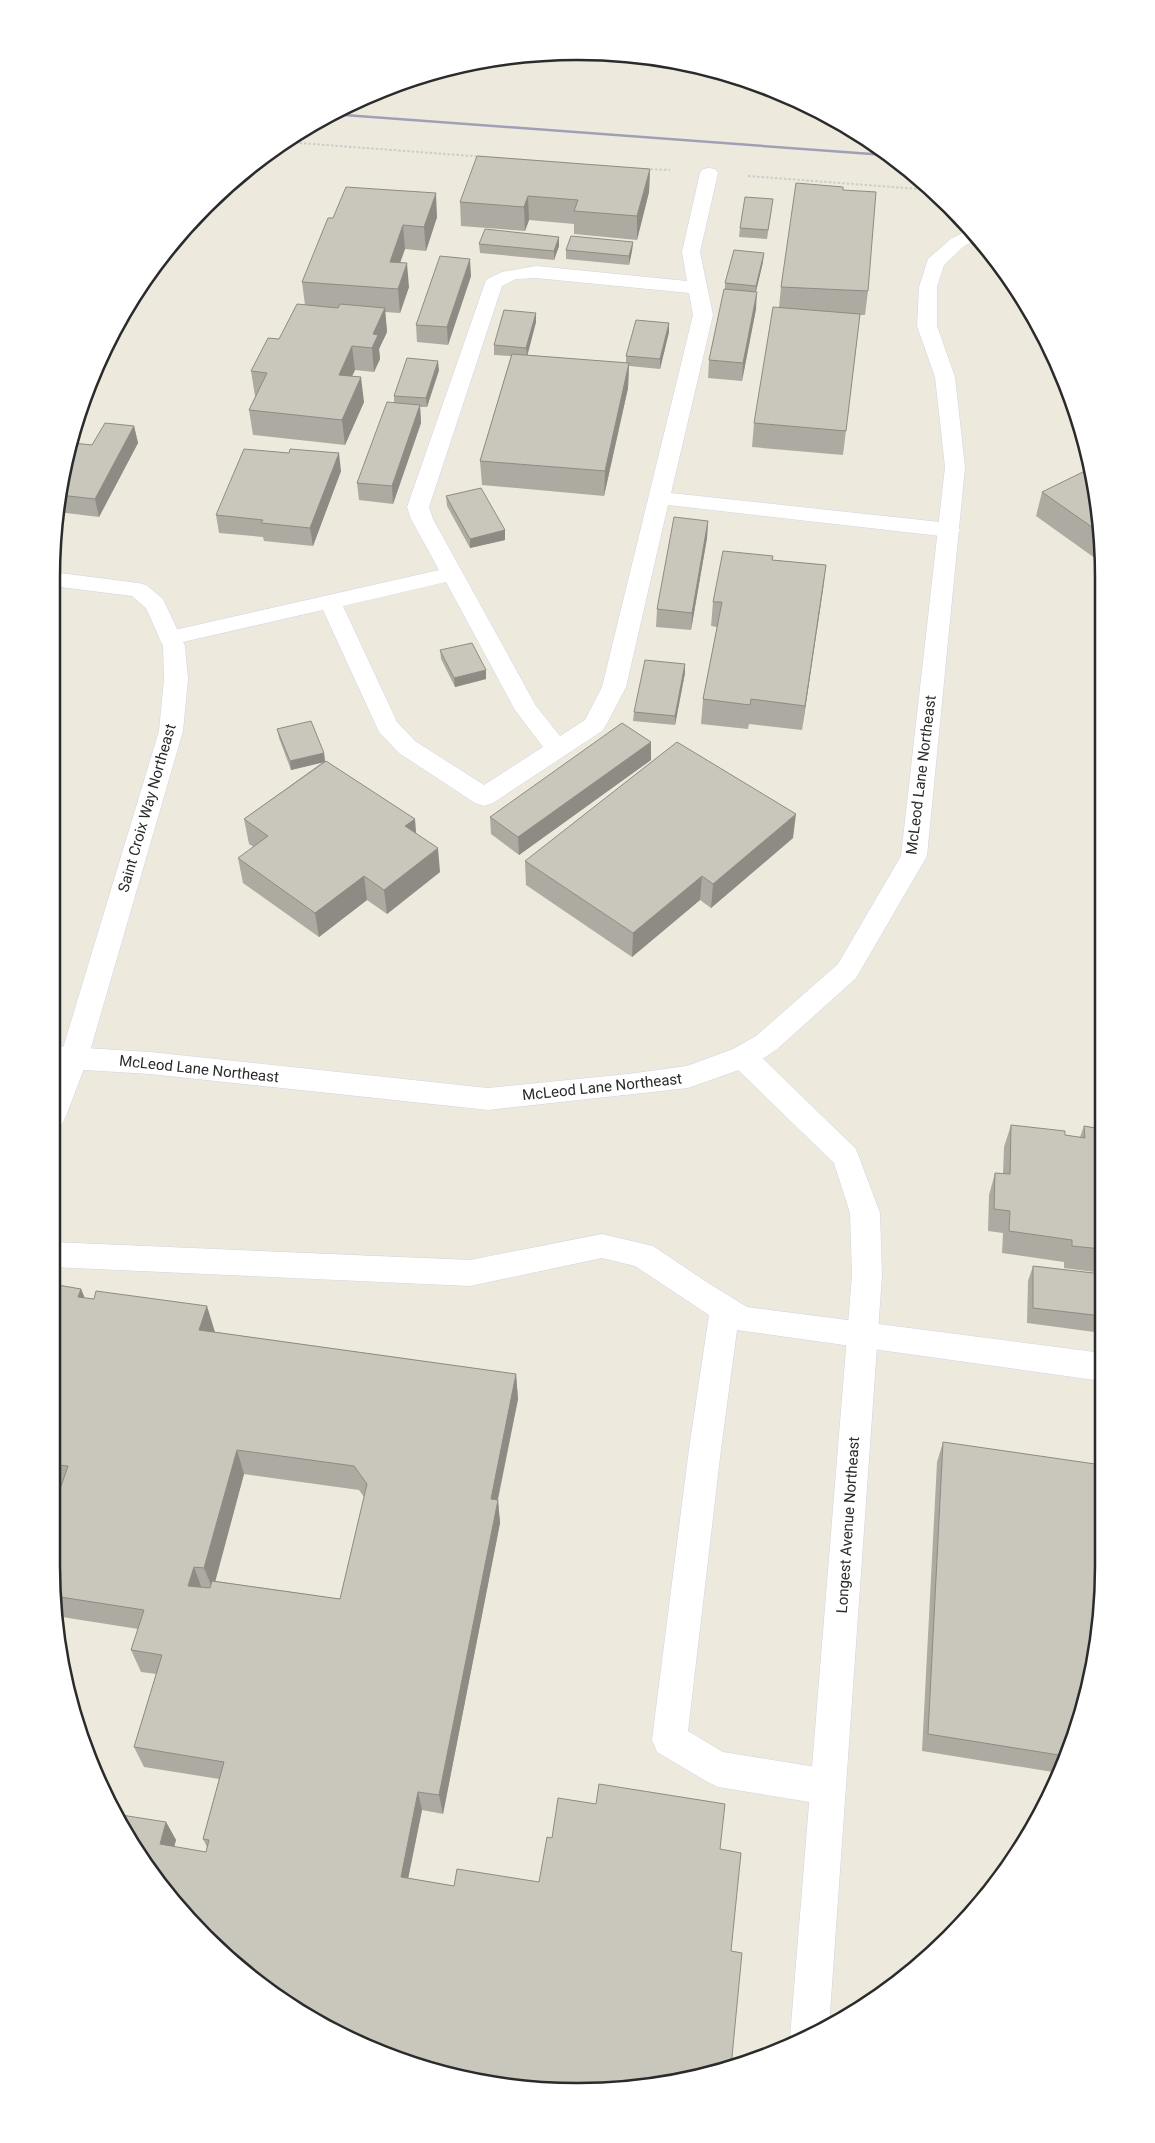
<svg xmlns="http://www.w3.org/2000/svg" width="1155" height="2143" viewBox="0 0 1155 2143" font-family="Roboto,sans-serif">
	<rect width="100%" height="100%" fill="#edeadd"/>
	<g fill="none" stroke-linecap="round" stroke-linejoin="round">
		<defs>
			<path id="service" d="M 709,168 L 715,169 L 718,173 L 700,252 L 713,315 L 671,493 L 949,523 L 957,525 L 960,530 L 957,535 L 949,537 L 668,505 L 626,687 L 606,725 L 602,731 L 493,803 L 484,806 L 475,803 L 399,753 L 379,732 L 323,610 L 170,645 L 162,643 L 159,638 L 162,633 L 170,631 L 439,570 L 411,519 L 407,507 L 485,283 L 487,279 L 502,272 L 536,266 L 687,281 L 682,252 L 700,173 L 703,169 ZM 536,278 L 689,293 L 693,315 L 602,687 L 585,720 L 560,736 L 536,706 L 433,519 L 429,507 L 502,286 L 516,279 ZM 446,582 L 515,710 L 543,747 L 484,785 L 415,741 L 397,722 L 343,606 Z
				M 74,1047 L 84,1050 L 88,1058 L 66,1116 L 62,1124 L 52,1127 L 52,1080 L 64,1050 Z
				M 602,1234 L 653,1246 L 708,1283 L 747,1307 L 1102,1353 L 1102,1381 L 737,1330 L 721,1449 L 688,1731 L 723,1752 L 828,1769 L 841,1774 L 846,1787 L 841,1800 L 828,1805 L 718,1787 L 706,1781 L 657,1752 L 652,1740 L 689,1449 L 709,1315 L 635,1266 L 602,1258 L 470,1286 L 52,1267 L 52,1242 L 470,1260 Z"/>
			<path id="minor" d="M 52,572 L 138,583 L 146,585 L 163,599 L 185,646 L 188,679 L 183,731 L 88,1058 L 84,1066 L 74,1069 L 64,1066 L 60,1058 L 159,731 L 164,679 L 163,646 L 146,608 L 132,596 L 52,586 Z
				M 743,1046 L 753,1049 L 856,1149 L 880,1213 L 882,1275 L 829,2027 L 810,2038 L 792,2044 L 790,2038 L 852,1275 L 850,1213 L 834,1163 L 733,1065 L 729,1057 L 733,1049 Z"/>
			<path id="tertiary" d="M 969,230 L 978,239 L 964,246 L 944,265 L 937,287 L 937,326 L 955,377 L 965,467 L 927,856 L 856,978 L 776,1050 L 753,1065 L 688,1088 L 488,1110 L 150,1074 L 52,1068 L 52,1046 L 150,1052 L 488,1088 L 628,1074 L 687,1066 L 733,1049 L 756,1036 L 838,964 L 901,856 L 945,467 L 935,377 L 917,326 L 919,287 L 928,259 L 952,238 Z"/>
		</defs>
		<use href="#service" stroke="#d2d2e4" stroke-width="1"/>
		<use href="#minor" stroke="#d2d2e4" stroke-width="1"/>
		<use href="#tertiary" stroke="#d2d2e4" stroke-width="1"/>
		<path stroke="#ccc" stroke-width="2" stroke-dasharray="2.5 2" stroke-linecap="butt" d="M 286,142 L 565,163
			M 646,169 L 670,170
			M 748,176 L 932,190"/>
		<use href="#service" fill="#fff" fill-rule="evenodd"/>
		<use href="#minor" fill="#fff" fill-rule="evenodd"/>
		<use href="#tertiary" fill="#fff" fill-rule="evenodd"/>
		<path stroke="#a19fb6" stroke-width="2.5" d="M 331,114 L 885,155"/>
	</g>
	<path fill="#adaaa2" fill-rule="evenodd" d="M 650,169 L 649,192 L 637,240 L 574,234 L 574,224 L 529,220 L 525,231 L 461,226 L 460,202 Z
		M 843,190 L 868,291 L 865,315 L 860,315 L 843,455 L 752,447 L 754,423 L 779,307 L 781,287 Z
		M 772,208 L 767,239 L 739,237 L 740,228 Z
		M 437,217 L 426,251 L 405,249 L 400,262 L 409,287 L 400,313 L 385,312 L 387,332 L 379,349 L 380,359 L 374,372 L 355,370 L 352,376 L 364,402 L 345,445 L 253,435 L 249,410 L 256,396 L 255,396 L 251,371 L 279,339 L 305,305 L 302,282 L 333,218 Z
		M 559,237 L 559,246 L 554,260 L 480,253 L 479,244 Z
		M 633,242 L 632,251 L 629,265 L 566,259 L 566,250 Z
		M 763,262 L 756,292 L 756,309 L 742,381 L 708,378 L 709,360 L 725,289 L 725,283 Z
		M 471,276 L 448,345 L 417,342 L 416,325 Z
		M 536,313 L 536,322 L 527,355 L 626,363 L 626,356 L 669,332 L 660,369 L 629,366 L 628,388 L 604,496 L 482,485 L 480,461 L 511,356 L 494,355 L 494,345 Z
		M 439,370 L 427,407 L 420,407 L 421,423 L 393,504 L 359,500 L 357,483 L 394,403 L 394,396 Z
		M 134,426 L 138,443 L 99,517 L 58,512 L 67,455 L 92,445 Z
		M 341,471 L 313,546 L 264,541 L 263,537 L 219,533 L 216,515 Z
		M 1042,492 L 1099,509 L 1099,561 L 1036,516 Z
		M 446,496 L 505,530 L 505,540 L 470,548 L 447,506 Z
		M 708,521 L 707,538 L 691,630 L 656,627 L 657,609 Z
		M 772,560 L 826,565 L 802,730 L 749,724 L 748,729 L 701,724 L 703,699 L 717,627 L 711,626 L 713,602 Z
		M 440,650 L 486,670 L 486,679 L 455,687 L 441,659 Z
		M 685,664 L 685,673 L 675,725 L 633,721 L 634,712 Z
		M 277,729 L 324,753 L 325,761 L 416,833 L 440,872 L 387,914 L 367,900 L 319,937 L 243,883 L 238,858 L 254,847 L 249,844 L 244,819 L 323,762 L 291,770 L 279,738 Z
		M 651,742 L 651,760 L 519,855 L 491,834 L 490,817 Z
		M 793,838 L 711,908 L 700,900 L 632,957 L 526,885 L 525,861 Z
		M 1011,1125 L 1065,1135 L 1080,1137 L 1084,1126 L 1101,1129 L 1102,1273 L 1064,1268 L 1064,1262 L 1002,1253 L 1003,1233 L 988,1231 L 989,1195 L 995,1173 L 1003,1174 L 1004,1147 Z
		M 1033,1266 L 1102,1274 L 1102,1333 L 1027,1323 L 1028,1281 Z
		M 52,1284 L 81,1289 L 85,1298 L 215,1332 L 516,1374 L 518,1399 L 498,1500 L 500,1523 L 443,1814 L 422,1810 L 408,1878 L 454,1886 L 539,1882 L 552,1838 L 720,1849 L 731,1951 L 160,1886 L 166,1822 L 176,1840 L 174,1847 L 206,1852 L 207,1847 L 203,1839 L 219,1779 L 144,1767 L 134,1747 L 156,1674 L 141,1672 L 131,1650 L 138,1629 L 56,1616 L 51,1566 L 61,1488 L 59,1487 L 52,1507 L 51,1507 ZM 244,1474 L 359,1490 L 364,1497 L 340,1599 L 215,1581 Z
		M 943,1442 L 1086,1702 L 1059,1773 L 922,1751 L 937,1462 Z"/>
	<path fill="#8d8b84" d="M 650,169 L 649,192 L 637,240 L 637,216 Z
		M 436,193 L 437,217 L 426,251 L 424,227 Z
		M 528,196 L 529,220 L 525,231 L 524,207 Z
		M 403,225 L 405,249 L 392,286 L 390,262 Z
		M 559,237 L 559,246 L 554,260 L 554,251 Z
		M 633,242 L 632,251 L 629,265 L 629,256 Z
		M 764,253 L 763,262 L 755,295 L 756,286 Z
		M 470,259 L 471,276 L 448,345 L 447,327 Z
		M 407,263 L 409,287 L 400,313 L 398,289 Z
		M 757,292 L 756,309 L 742,381 L 743,363 Z
		M 385,308 L 387,332 L 379,349 L 380,359 L 374,372 L 372,348 L 373,334 Z
		M 536,313 L 536,322 L 527,357 L 526,348 Z
		M 669,323 L 669,332 L 660,369 L 660,359 Z
		M 352,346 L 355,370 L 341,399 L 339,375 Z
		M 438,361 L 439,370 L 427,407 L 426,398 Z
		M 629,363 L 628,388 L 604,496 L 605,471 Z
		M 361,377 L 364,402 L 345,445 L 342,420 Z
		M 420,405 L 421,423 L 393,504 L 392,486 Z
		M 134,426 L 138,443 L 99,517 L 95,499 Z
		M 339,453 L 341,471 L 313,546 L 310,528 Z
		M 708,521 L 707,538 L 691,630 L 692,613 Z
		M 505,530 L 505,540 L 470,548 L 470,539 Z
		M 826,565 L 823,590 L 802,730 L 805,706 Z
		M 685,664 L 685,673 L 675,725 L 675,716 Z
		M 486,670 L 486,679 L 455,687 L 454,678 Z
		M 651,742 L 651,760 L 519,855 L 518,837 Z
		M 324,753 L 325,762 L 291,770 L 290,761 Z
		M 796,814 L 793,838 L 711,908 L 713,884 Z
		M 415,819 L 417,843 L 405,826 Z
		M 438,848 L 440,872 L 387,914 L 384,890 Z
		M 364,876 L 367,900 L 319,937 L 315,913 Z
		M 702,876 L 700,900 L 632,957 L 633,933 Z
		M 81,1289 L 91,1315 L 78,1297 Z
		M 207,1306 L 215,1332 L 207,1356 L 199,1330 Z
		M 516,1374 L 518,1399 L 493,1522 L 491,1499 Z
		M 237,1450 L 244,1474 L 213,1590 L 204,1568 Z
		M 51,1471 L 59,1487 L 52,1507 L 51,1505 Z
		M 498,1500 L 500,1523 L 443,1814 L 439,1795 Z
		M 194,1567 L 202,1589 L 188,1586 Z
		M 418,1792 L 422,1810 L 405,1894 L 401,1877 Z
		M 166,1822 L 176,1840 L 170,1862 L 160,1844 Z"/>
	<path fill="#c9c6bc" stroke="#8d8b84" fill-rule="evenodd" d="M 477,156 L 650,169 L 637,216 L 574,211 L 578,200 L 528,196 L 524,207 L 460,202 Z
		M 796,183 L 843,187 L 843,190 L 876,192 L 868,291 L 781,287 Z
		M 346,187 L 436,193 L 424,227 L 403,225 L 390,262 L 407,263 L 398,289 L 302,282 L 328,218 L 333,218 Z
		M 745,197 L 773,199 L 768,230 L 740,228 Z
		M 485,229 L 559,237 L 554,251 L 479,244 Z
		M 571,236 L 633,242 L 629,256 L 566,250 Z
		M 734,250 L 764,253 L 756,286 L 725,283 Z
		M 440,256 L 470,259 L 447,327 L 416,325 Z
		M 724,289 L 757,292 L 743,363 L 709,360 Z
		M 297,304 L 338,308 L 340,304 L 385,308 L 373,334 L 378,335 L 372,348 L 352,346 L 339,375 L 361,377 L 342,420 L 249,410 L 267,373 L 251,371 L 268,338 L 279,339 Z
		M 773,307 L 860,314 L 846,431 L 754,423 Z
		M 504,310 L 536,313 L 526,348 L 494,345 Z
		M 636,320 L 669,323 L 660,359 L 626,356 Z
		M 512,354 L 629,363 L 605,471 L 480,461 Z
		M 407,358 L 438,361 L 426,398 L 394,396 Z
		M 387,402 L 420,405 L 392,486 L 357,483 Z
		M 105,423 L 134,426 L 95,499 L 60,495 L 67,455 L 73,443 L 92,445 Z
		M 244,449 L 289,453 L 290,449 L 339,453 L 310,528 L 261,523 L 263,520 L 216,515 Z
		M 1089,469 L 1099,509 L 1099,532 L 1042,492 Z
		M 481,488 L 505,530 L 470,539 L 446,496 Z
		M 674,517 L 708,521 L 692,613 L 657,609 Z
		M 723,551 L 773,556 L 772,560 L 826,565 L 805,706 L 751,699 L 750,705 L 703,699 L 722,602 L 713,602 Z
		M 472,643 L 486,670 L 454,678 L 440,650 Z
		M 645,660 L 685,664 L 675,716 L 634,712 Z
		M 311,721 L 324,753 L 290,761 L 277,729 Z
		M 622,723 L 651,742 L 518,837 L 490,817 Z
		M 677,742 L 796,814 L 713,884 L 702,876 L 633,933 L 525,861 Z
		M 326,761 L 415,819 L 405,826 L 438,848 L 384,890 L 364,876 L 315,913 L 238,858 L 268,836 L 244,819 Z
		M 1011,1125 L 1065,1131 L 1065,1135 L 1085,1138 L 1084,1126 L 1101,1129 L 1102,1249 L 1072,1246 L 1072,1240 L 1009,1231 L 1010,1211 L 994,1209 L 995,1173 L 1010,1174 Z
		M 1033,1266 L 1102,1274 L 1102,1316 L 1033,1308 Z
		M 52,1284 L 81,1289 L 78,1297 L 94,1299 L 96,1291 L 207,1306 L 199,1330 L 516,1374 L 491,1499 L 498,1500 L 439,1795 L 418,1792 L 401,1877 L 454,1886 L 457,1869 L 539,1882 L 547,1837 L 552,1838 L 558,1798 L 596,1804 L 599,1784 L 725,1804 L 720,1849 L 741,1853 L 731,1951 L 742,1953 L 731,2067 L 714,2074 L 612,2091 L 543,2091 L 442,2074 L 376,2052 L 285,2003 L 230,1961 L 160,1886 L 122,1828 L 115,1814 L 166,1822 L 160,1844 L 206,1852 L 209,1840 L 203,1839 L 224,1762 L 134,1747 L 162,1655 L 131,1650 L 144,1610 L 54,1596 L 51,1566 L 51,1515 L 68,1466 L 51,1464 ZM 237,1450 L 354,1466 L 367,1484 L 340,1599 L 212,1581 L 210,1588 L 188,1586 L 194,1567 L 204,1568 Z
		M 943,1442 L 1102,1465 L 1103,1600 L 1086,1702 L 1065,1756 L 928,1734 Z"/>
	<g text-anchor="middle" stroke-width="4.5" stroke-linejoin="round" paint-order="stroke">
		<g font-size="15" fill="#2b2b2b" stroke="#fff">
			<text transform="translate(921 775) rotate(-83)" y="5">McLeod Lane Northeast</text>
			<text transform="translate(147 808) rotate(-74)" y="5">Saint Croix Way Northeast</text>
			<text transform="translate(199 1069) rotate(6)" y="5">McLeod Lane Northeast</text>
			<text transform="translate(602 1087) rotate(-6)" y="5">McLeod Lane Northeast</text>
			<text transform="translate(848 1525) rotate(-86)" y="5">Longest Avenue Northeast</text>
		</g>
	</g>
	<path d="M0 0H1155V2143H0ZM577 60H578A517 517 0 0 1 1095 577V1566A517 517 0 0 1 578 2083H577A517 517 0 0 1 60 1566V577A517 517 0 0 1 577 60Z" fill="#fff" fill-rule="evenodd"/>
	<path fill="none" stroke="#2b2b2b" stroke-width="2.5" d="M577 60H578A517 517 0 0 1 1095 577V1566A517 517 0 0 1 578 2083H577A517 517 0 0 1 60 1566V577A517 517 0 0 1 577 60Z"/>
</svg>
